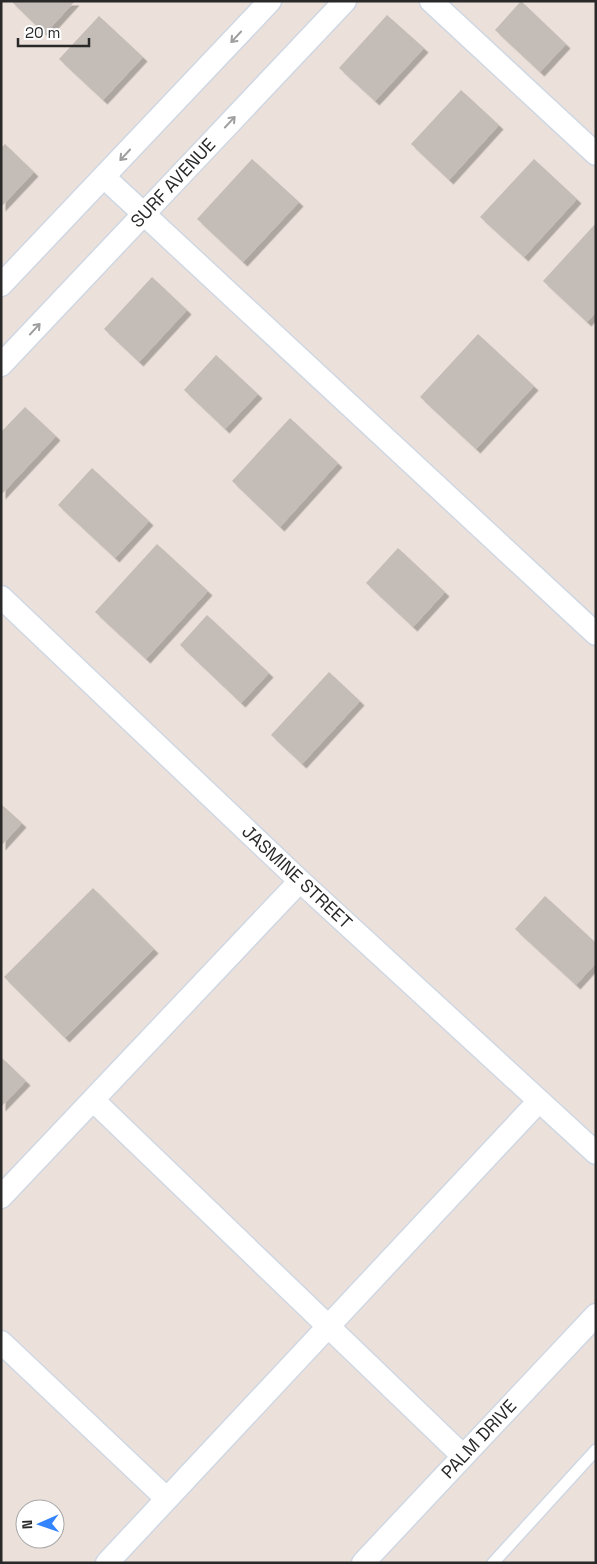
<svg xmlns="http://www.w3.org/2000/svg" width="597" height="1564" viewBox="0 0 597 1564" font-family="'Space Grotesk',sans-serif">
	<defs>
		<filter id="shadow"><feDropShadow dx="4.5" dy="4.5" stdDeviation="0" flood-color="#0004"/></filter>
	</defs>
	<rect width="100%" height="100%" fill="#ece1da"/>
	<path fill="#c4bcb6" filter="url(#shadow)" d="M 11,1 L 75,1 L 45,34 Z
		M 521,1 L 566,44 L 540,72 L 495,30 Z
		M 387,15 L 424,48 L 375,101 L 339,68 Z
		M 99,16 L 143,57 L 103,100 L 59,59 Z
		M 461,90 L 499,125 L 449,180 L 411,144 Z
		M 5,144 L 34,172 L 1,207 L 1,148 Z
		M 252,159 L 299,202 L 243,262 L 197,219 Z
		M 534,159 L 577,199 L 524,257 L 480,217 Z
		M 596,223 L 596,312 L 587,322 L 543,281 Z
		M 152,277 L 187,310 L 139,362 L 104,329 Z
		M 478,334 L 534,386 L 476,449 L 420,397 Z
		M 216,355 L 258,394 L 225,429 L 184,390 Z
		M 25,407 L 56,436 L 1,495 L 1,432 Z
		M 290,418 L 338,463 L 280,527 L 232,481 Z
		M 92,468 L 149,521 L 115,558 L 58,505 Z
		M 157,544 L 208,591 L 146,659 L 95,612 Z
		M 398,548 L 445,592 L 413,627 L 366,583 Z
		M 207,615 L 269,673 L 241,703 L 180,645 Z
		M 329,672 L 360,701 L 302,764 L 271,735 Z
		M 1,804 L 22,823 L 1,846 Z
		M 93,888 L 154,949 L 65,1038 L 4,977 Z
		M 545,896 L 596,943 L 596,963 L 576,985 L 515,929 Z
		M 1,1057 L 26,1081 L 1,1107 Z"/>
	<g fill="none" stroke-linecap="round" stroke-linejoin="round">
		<defs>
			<path id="lane" d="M 493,1563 L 596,1450"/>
			<path id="street" d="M 431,1 L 596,154
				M 104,177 L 596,634
				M 1,285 L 270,1
				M 1,365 L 345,1
				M 1,597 L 300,881 L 596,1153
				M 93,1100 L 463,1456
				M 1,1197 L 300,881
				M 1,1342 L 167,1499
				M 107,1563 L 539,1101
				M 363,1563 L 596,1315"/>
		</defs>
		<use href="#lane" stroke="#cfd7e3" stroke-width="14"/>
		<use href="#street" stroke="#cfd7e3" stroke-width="25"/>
		<use href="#lane" stroke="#fff" stroke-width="11"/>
		<use href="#street" stroke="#fff" stroke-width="22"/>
	</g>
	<defs><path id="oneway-shaft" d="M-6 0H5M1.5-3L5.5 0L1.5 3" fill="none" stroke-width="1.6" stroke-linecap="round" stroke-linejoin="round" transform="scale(1.25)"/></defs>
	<g stroke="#9f9f9f">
		<use href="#oneway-shaft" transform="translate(236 37) rotate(133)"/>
		<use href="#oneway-shaft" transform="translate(230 122) rotate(-47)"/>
		<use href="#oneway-shaft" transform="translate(125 155) rotate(133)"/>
		<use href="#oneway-shaft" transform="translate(35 329) rotate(-47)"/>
	</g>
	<g text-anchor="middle" stroke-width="4" stroke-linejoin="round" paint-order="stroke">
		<g font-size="18" fill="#292929" stroke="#fff">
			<text transform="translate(173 183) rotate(-47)" y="6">SURF AVENUE</text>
			<text transform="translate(297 877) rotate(43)" y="6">JASMINE STREET</text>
			<text transform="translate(479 1439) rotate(-47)" y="6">PALM DRIVE</text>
		</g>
	</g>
	<rect width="597" height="1564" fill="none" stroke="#292929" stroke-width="5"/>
	<g transform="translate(40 1524) rotate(268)"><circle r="24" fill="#ffffff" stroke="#a9a9a9"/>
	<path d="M0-4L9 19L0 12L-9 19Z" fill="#3484ff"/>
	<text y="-8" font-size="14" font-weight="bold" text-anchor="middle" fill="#292929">N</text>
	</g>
	<path d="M18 38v8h71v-8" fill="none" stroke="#292929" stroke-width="2.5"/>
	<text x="25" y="38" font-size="15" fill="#292929" stroke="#ffffff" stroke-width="4" paint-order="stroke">20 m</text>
</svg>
